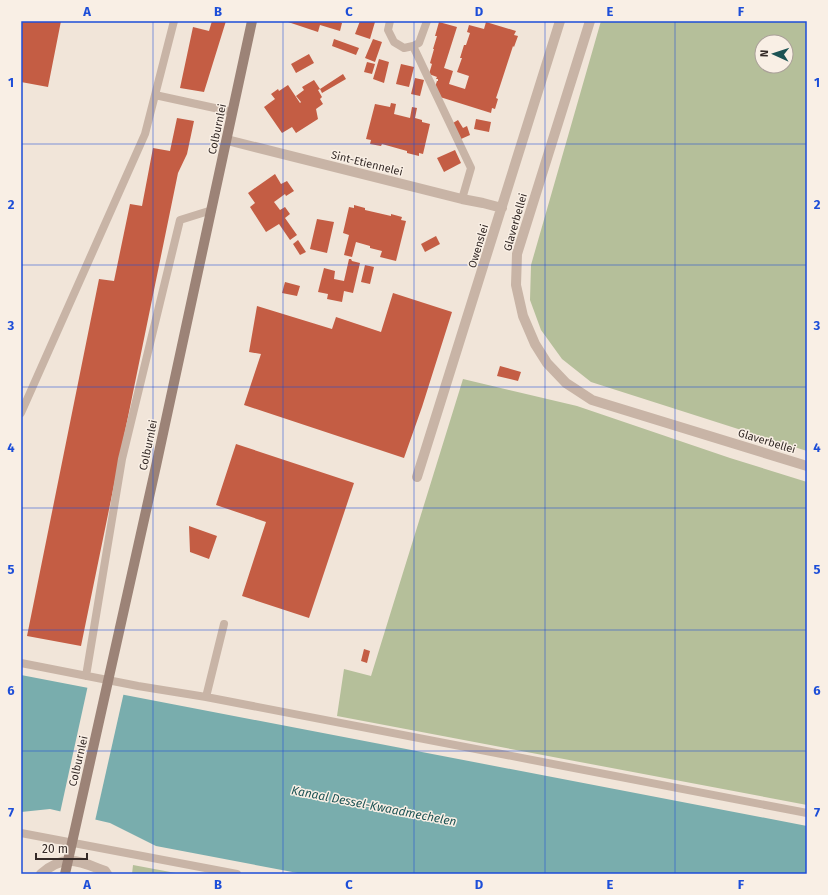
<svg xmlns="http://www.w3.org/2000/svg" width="828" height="895" viewBox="0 0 828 895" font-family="'Fira Sans',sans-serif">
	<rect width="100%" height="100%" fill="#f1e5d9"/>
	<path fill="#b5bf9a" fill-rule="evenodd" d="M 601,21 L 807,21 L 807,451 L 591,382 L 562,359 L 541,330 L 530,300 L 531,265 ZM 762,42 L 786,42 L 786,66 L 762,66 Z
		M 463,379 L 577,406 L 730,458 L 807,482 L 807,805 L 337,716 L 344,669 L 371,676 Z
		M 133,865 L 181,874 L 132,874 Z"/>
	<path fill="#79adad" d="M 21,675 L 807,826 L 807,874 L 303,874 L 156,846 L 110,823 L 50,809 L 21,812 Z"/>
	<path fill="#f1e5d9" d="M 88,685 L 124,692 L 95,821 L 60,813 Z"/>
	<path fill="#c45d44" d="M 21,21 L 61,21 L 48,87 L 21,82 Z
		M 212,21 L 226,21 L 204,92 L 180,88 L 193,27 L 209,31 Z
		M 285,21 L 338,21 L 342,23 L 340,31 L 320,25 L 318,32 Z
		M 360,21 L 372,21 L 375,22 L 370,39 L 355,34 Z
		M 439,22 L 457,27 L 444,68 L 453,71 L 449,84 L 465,89 L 469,76 L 457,72 L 462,58 L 460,58 L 464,45 L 466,45 L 470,33 L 467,32 L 469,25 L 484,29 L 486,22 L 516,31 L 514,35 L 518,36 L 514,47 L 513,46 L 500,86 L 496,98 L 498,99 L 495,109 L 492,108 L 491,113 L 440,97 L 435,87 L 437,81 L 438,81 L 438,79 L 436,79 L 437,77 L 429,74 L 432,64 L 430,63 L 434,49 L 433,49 L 437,36 L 435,36 Z
		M 334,39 L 359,48 L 356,55 L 332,46 Z
		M 373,39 L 382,42 L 375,62 L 365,58 Z
		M 309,54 L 314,63 L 296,73 L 291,64 Z
		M 379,59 L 389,62 L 384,83 L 373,79 Z
		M 367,62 L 375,64 L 372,74 L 364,72 Z
		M 401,64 L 414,67 L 409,87 L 396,84 Z
		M 343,74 L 346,79 L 322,93 L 320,89 Z
		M 415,78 L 424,80 L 420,96 L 411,94 Z
		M 314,80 L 320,89 L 318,90 L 322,97 L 320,99 L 323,104 L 316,109 L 318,119 L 296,133 L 292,127 L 282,133 L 264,107 L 275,99 L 271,94 L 278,89 L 279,91 L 288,85 L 300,103 L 301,102 L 296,96 L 304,90 L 302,87 Z
		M 391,103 L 396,104 L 394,114 L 410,118 L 412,107 L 417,108 L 415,118 L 422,120 L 422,122 L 430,124 L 423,154 L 419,153 L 419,156 L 407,153 L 407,151 L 382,144 L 381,146 L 370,144 L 371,140 L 366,139 L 375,104 L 390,107 Z
		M 177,118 L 194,121 L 187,154 L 178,173 L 81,646 L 27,636 L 99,279 L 114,281 L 130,204 L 142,206 L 153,148 L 170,151 Z
		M 476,119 L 491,122 L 489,132 L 474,129 Z
		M 458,120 L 463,128 L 467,126 L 470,135 L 461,139 L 453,123 Z
		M 455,150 L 461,163 L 444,172 L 437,158 Z
		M 275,174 L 281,184 L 287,181 L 294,191 L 286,196 L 285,194 L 274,202 L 280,210 L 285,207 L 290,214 L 285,218 L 297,235 L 290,240 L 279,224 L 266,232 L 250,207 L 255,203 L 248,193 Z
		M 354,205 L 365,208 L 365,210 L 391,216 L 391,214 L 402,217 L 401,220 L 406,221 L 396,261 L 380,257 L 382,251 L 370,248 L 370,246 L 356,242 L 352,257 L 344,255 L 349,235 L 343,233 L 349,207 L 354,208 Z
		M 317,219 L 334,222 L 327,253 L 310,249 Z
		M 436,236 L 440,244 L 425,252 L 421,244 Z
		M 298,240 L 306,252 L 300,255 L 293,244 Z
		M 349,259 L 351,259 L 352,261 L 360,263 L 353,293 L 344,291 L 342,302 L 327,299 L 328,294 L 318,292 L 324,268 L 335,271 L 334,279 L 344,281 Z
		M 365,265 L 374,267 L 370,284 L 361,282 Z
		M 285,282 L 300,286 L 297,296 L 282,293 Z
		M 393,293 L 452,312 L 422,407 L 404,458 L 244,405 L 261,354 L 249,352 L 257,306 L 332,329 L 336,317 L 381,332 Z
		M 500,366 L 521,372 L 518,381 L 497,376 Z
		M 236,444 L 354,483 L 309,618 L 242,596 L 266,522 L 216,505 Z
		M 189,526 L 217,536 L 209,559 L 190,552 Z
		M 364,649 L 370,651 L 367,663 L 361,661 Z"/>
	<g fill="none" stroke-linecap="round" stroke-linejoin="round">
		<path stroke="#c8b4a6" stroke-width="8" d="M 390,21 L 388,30 L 394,42 L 404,48 L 413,46 L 419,43 L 427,21
			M 413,46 L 471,168 L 462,199
			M 155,95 L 233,112
			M 21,413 L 145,134 L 174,21
			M 21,663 L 138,686 L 206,697 L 807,813
			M 86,676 L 122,459 L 180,220 L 212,210
			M 206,697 L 224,624
			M 21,833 L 237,874"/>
		<path stroke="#c8b4a6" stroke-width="10" d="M 590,21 L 517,254 L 516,285 L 523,316 L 535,344 L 547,363 L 566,383 L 592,400 L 807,466
			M 227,140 L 462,199 L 483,203 L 502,208
			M 417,477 C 465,325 512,173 560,21
			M 41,874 C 65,853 78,861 105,871 L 107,874"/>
		<path stroke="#9c8377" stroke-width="10" d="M 65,874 L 156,466 L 252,21"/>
	</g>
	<path fill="none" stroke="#1d4ed8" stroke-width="1" stroke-opacity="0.55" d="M 153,21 L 153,874M 283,21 L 283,874M 414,21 L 414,874M 545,21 L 545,874M 675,21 L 675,874M 21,144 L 807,144M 21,265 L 807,265M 21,387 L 807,387M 21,508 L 807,508M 21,630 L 807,630M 21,751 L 807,751"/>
	<g text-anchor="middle" stroke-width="3" stroke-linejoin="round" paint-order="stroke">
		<g font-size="11" fill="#342a27" stroke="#f9efe5">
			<text transform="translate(217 129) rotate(-78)" y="4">Colburnlei</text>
			<text transform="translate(367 163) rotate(14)" y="4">Sint-Etiennelei</text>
			<text transform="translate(515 222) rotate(-74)" y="4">Glaverbellei</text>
			<text transform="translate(478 246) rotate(-73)" y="4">Owenslei</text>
			<text transform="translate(767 441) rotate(17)" y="4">Glaverbellei</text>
			<text transform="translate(148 445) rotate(-78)" y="4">Colburnlei</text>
			<text transform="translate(78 761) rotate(-77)" y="4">Colburnlei</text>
		</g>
		<g font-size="12" font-style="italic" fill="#1d5455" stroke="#f9efe5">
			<text transform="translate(374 806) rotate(11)" y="4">Kanaal Dessel-Kwaadmechelen</text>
		</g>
	</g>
	<rect width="828" height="895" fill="none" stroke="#f9efe5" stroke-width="44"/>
	<g transform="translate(774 54) rotate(273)"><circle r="19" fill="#f9efe5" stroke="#aaa099"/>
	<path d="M0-3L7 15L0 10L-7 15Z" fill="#1d5455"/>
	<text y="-6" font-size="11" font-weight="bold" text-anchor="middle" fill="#342a27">N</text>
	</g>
	<path d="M36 853v6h51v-6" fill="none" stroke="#342a27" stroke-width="2"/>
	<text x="42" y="853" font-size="12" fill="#342a27" stroke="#f9efe5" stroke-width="3" paint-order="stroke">20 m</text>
	<rect x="22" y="22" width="784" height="851" fill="none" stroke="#1d4ed8" stroke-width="1.5"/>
	<g font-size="13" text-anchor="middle" font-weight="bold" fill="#1d4ed8">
		<text x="87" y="16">A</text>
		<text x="218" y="16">B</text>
		<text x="349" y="16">C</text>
		<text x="479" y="16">D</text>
		<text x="610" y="16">E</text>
		<text x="741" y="16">F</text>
		<text x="11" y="87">1</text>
		<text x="817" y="87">1</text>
		<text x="11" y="209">2</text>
		<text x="817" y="209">2</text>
		<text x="11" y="330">3</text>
		<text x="817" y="330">3</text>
		<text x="11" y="452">4</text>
		<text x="817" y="452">4</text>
		<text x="11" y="574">5</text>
		<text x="817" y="574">5</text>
		<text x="11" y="695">6</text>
		<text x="817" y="695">6</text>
		<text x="11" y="817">7</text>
		<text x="817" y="817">7</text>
		<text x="87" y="889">A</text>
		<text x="218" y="889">B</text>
		<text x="349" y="889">C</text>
		<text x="479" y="889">D</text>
		<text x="610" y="889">E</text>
		<text x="741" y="889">F</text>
	</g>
</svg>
